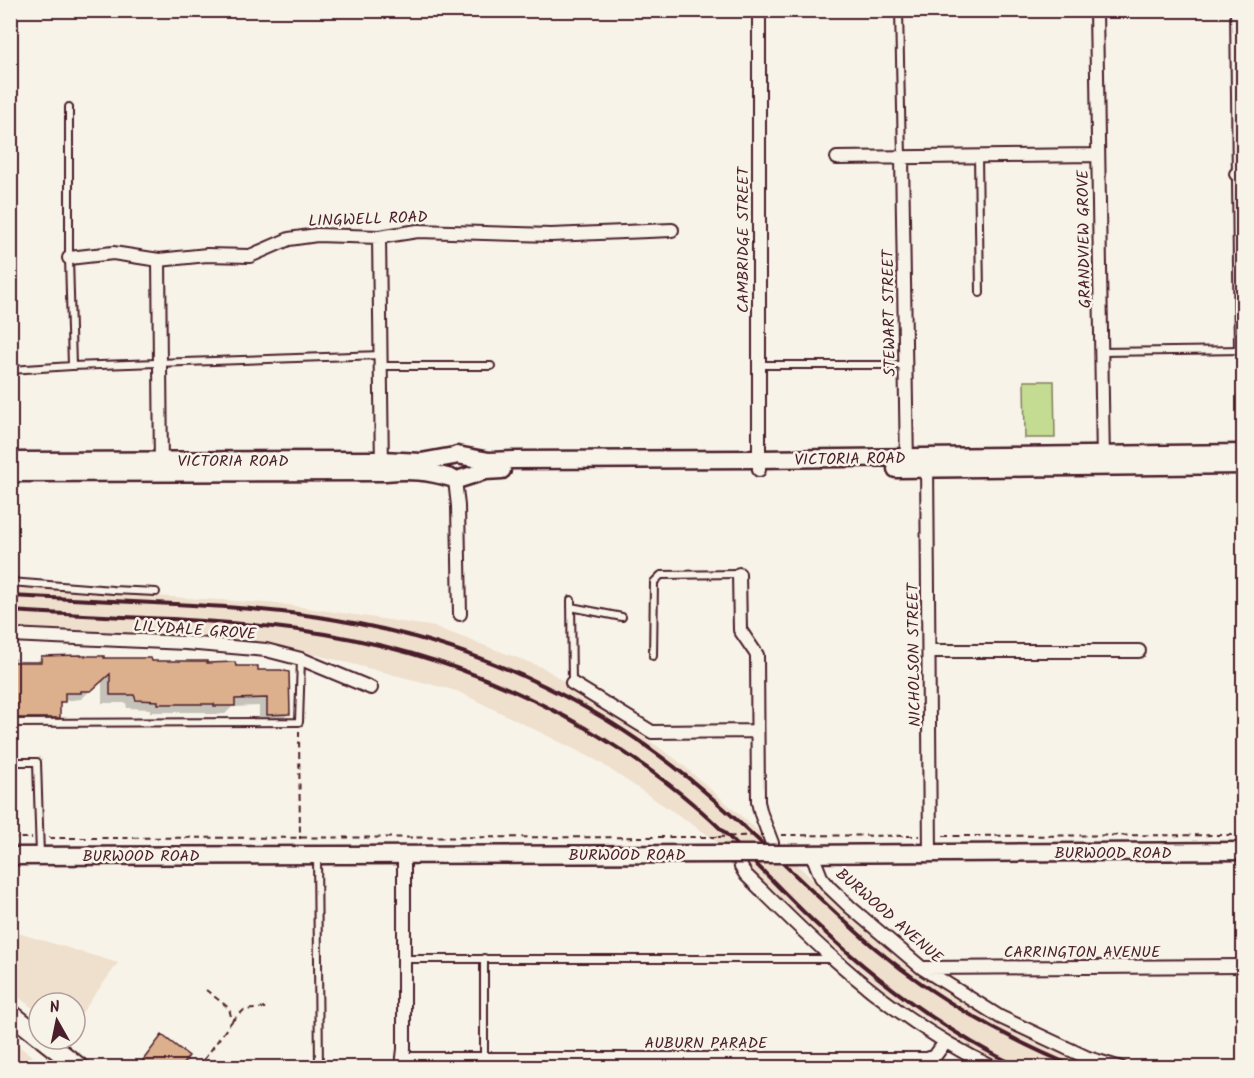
<svg xmlns="http://www.w3.org/2000/svg" width="1254" height="1078" viewBox="0 0 1254 1078" font-family="Kalam,sans-serif">
	<rect width="100%" height="100%" fill="#f7f3e8"/>
	<filter id="ink" filterUnits="userSpaceOnUse"><feTurbulence type="fractalNoise" baseFrequency=".0167" numOctaves="2"/><feDisplacementMap in="SourceGraphic" scale="12" xChannelSelector="R" yChannelSelector="G"/><feConvolveMatrix kernelMatrix="1 2 1 2 8 2 1 2 1" color-interpolation-filters="sRGB"/></filter>
	<g filter="url(#ink)">
		<path fill="#efdfcd" d="M 10,587 L 281,604 L 435,627 L 544,668 L 677,760 L 806,873 L 834,902 L 896,957 L 955,997 L 1046,1048 L 1096,1067 L 1009,1067 L 977,1051 L 950,1035 L 888,993 L 812,928 L 749,869 L 708,835 L 596,760 L 457,691 L 321,656 L 260,643 L 11,629 Z
			M 11,931 L 118,963 L 75,1022 L 75,1003 L 39,1003 L 39,1013 L 11,991 Z
			M 11,1040 L 46,1067 L 11,1067 Z"/>
		<path fill="#c3dc92" stroke="#867e5e" stroke-width="1.5" d="M 1024,381 L 1054,381 L 1055,438 L 1025,438 Z"/>
		<path fill="#0003" d="M 41,657 L 234,667 L 256,672 L 289,713 L 280,722 L 259,722 L 259,706 L 232,707 L 225,714 L 206,714 L 206,712 L 150,712 L 150,709 L 127,708 L 126,703 L 102,703 L 102,680 L 81,699 L 63,701 L 58,707 L 58,717 L 50,726 L 10,726 L 10,658 L 16,658 L 16,664 L 36,663 Z"/>
		<path fill="#dcaf8d" stroke="#4a1f2b" stroke-width="1.5" d="M 81,655 L 81,656 L 104,656 L 104,658 L 151,658 L 152,661 L 207,661 L 207,663 L 235,662 L 236,666 L 258,666 L 258,670 L 281,670 L 289,672 L 290,714 L 267,715 L 267,698 L 235,699 L 235,706 L 214,706 L 214,704 L 158,704 L 158,701 L 136,700 L 134,695 L 110,695 L 110,674 L 91,691 L 81,691 L 81,693 L 65,693 L 65,702 L 60,702 L 60,718 L 10,718 L 10,662 L 41,662 L 41,656 Z
			M 162,1035 L 189,1056 L 180,1068 L 137,1068 Z"/>
		<g fill="none" stroke-linecap="round" stroke-linejoin="round">
			<defs>
				<path id="lane" d="M 899,10 L 902,157
					M 1234,10 L 1238,350
					M 69,107 L 69,258 L 72,366
					M 978,156 L 980,293
					M 1102,352 L 1244,350
					M 759,365 L 905,365
					M 381,366 L 491,366
					M 10,370 L 72,366 L 381,355
					M 10,582 L 113,590 L 156,592
					M 571,600 L 572,683
					M 571,607 L 622,617
					M 653,656 L 654,582 L 661,575 L 739,574
					M 10,723 L 299,722 L 301,659
					M 10,762 L 37,762 L 40,855
					M 317,855 L 319,1068
					M 484,958 L 484,1068
					M 404,959 L 831,959"/>
				<path id="street" d="M 1096,10 L 1103,462
					M 902,157 L 907,465
					M 837,158 L 1098,155
					M 1236,174 L 1244,174
					M 379,237 L 382,468
					M 69,258 L 113,253 L 159,260 L 207,255 L 250,256 L 289,239 L 317,235 L 379,237 L 418,231 L 551,235 L 672,230
					M 159,260 L 161,468
					M 927,461 L 930,853
					M 759,470 L 759,10
					M 455,480 L 458,506 L 460,614
					M 739,574 L 740,630 L 757,655 L 758,802 L 761,814 L 772,843
					M 10,635 L 186,643 L 266,650 L 301,659 L 371,688
					M 929,651 L 1139,651
					M 572,683 L 652,732 L 757,731
					M 739,854 L 741,867 L 746,875 C 775,903 803,932 833,958 C 881,1001 936,1040 994,1068
					M 812,854 L 821,877 L 829,887 L 850,907 L 922,968 L 1000,1017 L 1088,1058 L 1121,1068
					M 923,968 L 1244,966
					M 403,1059 L 927,1059 L 935,1056 L 945,1042
					M 402,1066 L 404,1049 L 404,854"/>
				<path id="secondary" d="M 457,455 L 489,461 L 513,460 L 759,459 L 1244,453
					M 10,461 L 382,460 L 421,462 L 454,456
					M 896,469 L 1244,465
					M 10,473 L 385,472 C 410,470 427,471 451,478
					M 460,479 L 485,471 L 502,470
					M 786,854 L 1244,851
					M 10,856 L 730,854"/>
				<path id="primary" d="M 10,1013 L 39,1036
					M 43,1039 L 80,1068"/>
			</defs>
			<use href="#lane" stroke="#4a1f2b" stroke-width="10"/>
			<use href="#street" stroke="#4a1f2b" stroke-width="16"/>
			<use href="#secondary" stroke="#4a1f2b" stroke-width="21"/>
			<use href="#primary" stroke="#4a1f2b" stroke-width="22"/>
			<path stroke="#4a1f2b" stroke-width="2" stroke-dasharray="6 4.5" stroke-linecap="butt" d="M 299,731 L 300,839
				M 781,835 L 919,836
				M 943,836 L 1244,835
				M 10,838 L 32,838
				M 49,838 L 718,837
				M 232,1021 L 244,1010 L 266,1008
				M 198,1068 L 232,1021 L 229,1008 L 206,990"/>
			<use href="#lane" stroke="#f7f3e8" stroke-width="6"/>
			<use href="#street" stroke="#f7f3e8" stroke-width="12"/>
			<use href="#secondary" stroke="#f7f3e8" stroke-width="16"/>
			<use href="#primary" stroke="#f7f3e8" stroke-width="18"/>
			<path stroke="#4a1f2b" stroke-width="4" d="M 10,596 C 65,599 119,601 174,604 C 228,607 283,610 337,620 C 464,641 587,695 687,777 C 753,830 810,893 875,948 C 936,999 1005,1038 1078,1068
				M 10,611 C 64,614 118,617 172,619 C 214,622 257,624 299,630 C 447,650 585,711 699,809 C 739,844 775,885 814,922 C 876,980 944,1032 1021,1068"/>
			<defs>
				<path id="secondary-bridge" d="M 730,854 L 786,854"/>
			</defs>
			<use href="#secondary-bridge" stroke="#4a1f2b" stroke-width="21" stroke-linecap="butt"/>
			<path stroke="#4a1f2b" stroke-width="2" stroke-dasharray="6 4.5" stroke-linecap="butt" d="M 718,837 L 763,835"/>
			<use href="#secondary-bridge" stroke="#f7f3e8" stroke-width="16"/>
		</g>
	</g>
	<g text-anchor="middle" stroke-width="5" stroke-linejoin="round" paint-order="stroke">
		<g font-size="16" fill="#4a1f2b" stroke="#f7f3e8">
			<text transform="translate(368 218) rotate(-2)" y="6">LINGWELL ROAD</text>
			<text transform="translate(1083 239) rotate(-91)" y="6">GRANDVIEW GROVE</text>
			<text transform="translate(742 240) rotate(-90)" y="6">CAMBRIDGE STREET</text>
			<text transform="translate(888 313) rotate(-91)" y="6">STEWART STREET</text>
			<text transform="translate(850 458) rotate(-1)" y="6">VICTORIA ROAD</text>
			<text x="233" y="466">VICTORIA ROAD</text>
			<text transform="translate(195 629) rotate(4)" y="6">LILYDALE GROVE</text>
			<text transform="translate(913 655) rotate(-91)" y="6">NICHOLSON STREET</text>
			<text x="1113" y="858">BURWOOD ROAD</text>
			<text x="627" y="860">BURWOOD ROAD</text>
			<text x="141" y="861">BURWOOD ROAD</text>
			<text transform="translate(890 915) rotate(41)" y="6">BURWOOD AVENUE</text>
			<text x="1082" y="957">CARRINGTON AVENUE</text>
			<text x="706" y="1048">AUBURN PARADE</text>
		</g>
	</g>
	<rect width="1254" height="1078" fill="none" stroke="#f7f3e8" stroke-width="36"/>
	<rect x="18" y="18" width="1218" height="1042" fill="none" stroke="#4a1f2b" stroke-width="2" filter="url(#ink)"/>
	<g transform="translate(57 1021) rotate(351)"><circle r="28" fill="#f7f3e8" stroke="#b29e9c" stroke-width="1.5"/>
	<path d="M0-4.5L10 22L0 15L-10 22Z" fill="#4a1f2b"/>
	<text y="-9" font-size="16" font-weight="bold" text-anchor="middle" fill="#4a1f2b">N</text>
	</g>
</svg>
